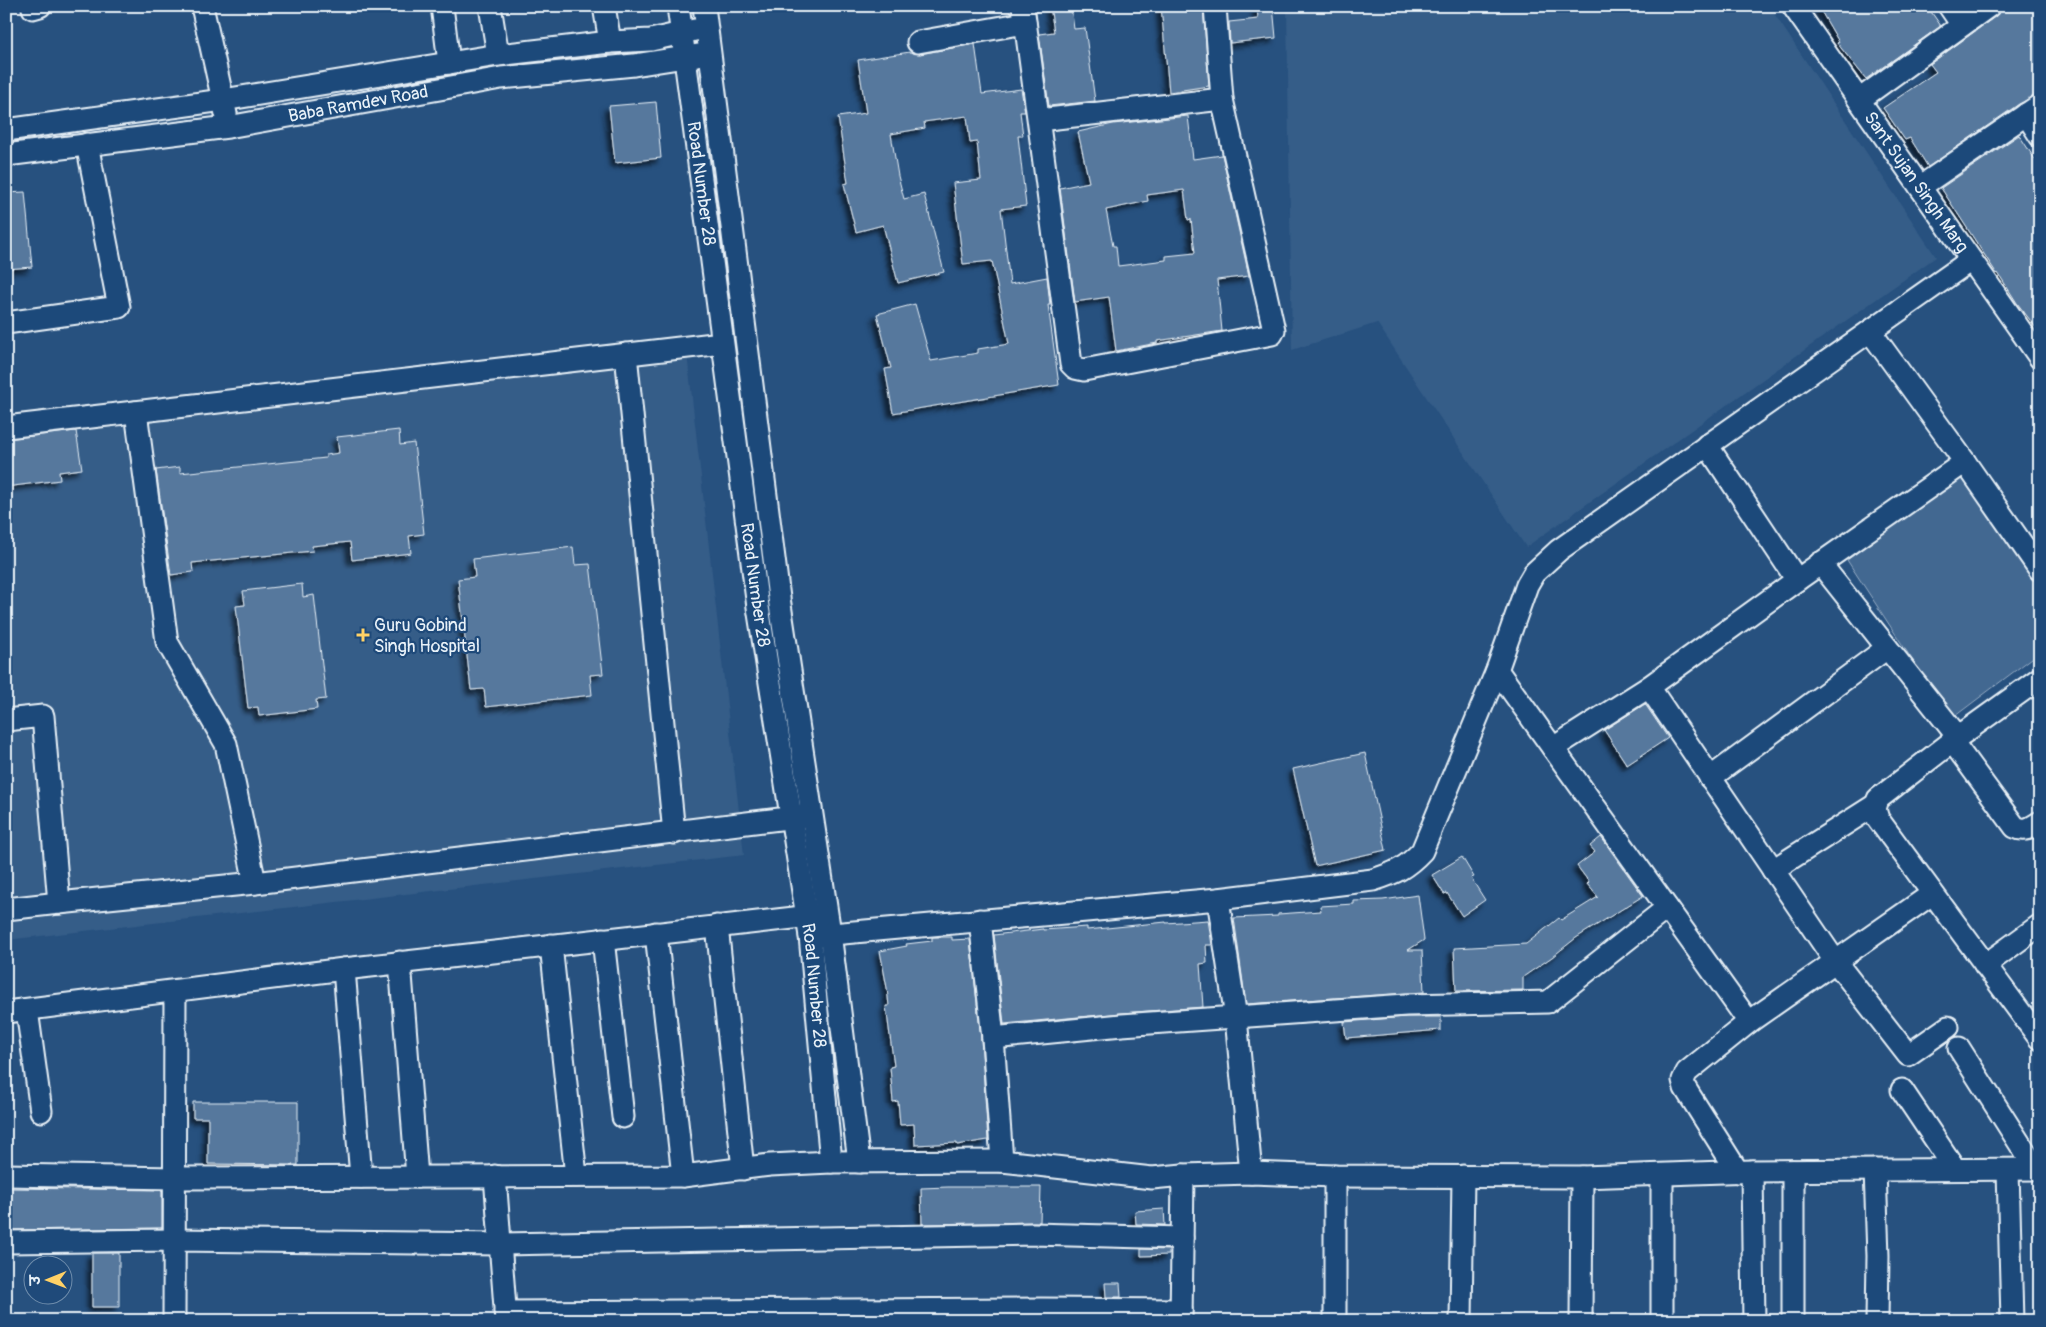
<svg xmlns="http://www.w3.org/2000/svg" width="2046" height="1327" viewBox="0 0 2046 1327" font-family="Pangolin,'Playpen Sans Deva',sans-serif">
	<defs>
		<filter id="shadow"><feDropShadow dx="-4.5" dy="4.5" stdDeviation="2.5" flood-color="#0009"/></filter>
	</defs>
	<rect width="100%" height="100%" fill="#27517f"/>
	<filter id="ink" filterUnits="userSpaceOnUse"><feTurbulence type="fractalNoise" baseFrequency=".02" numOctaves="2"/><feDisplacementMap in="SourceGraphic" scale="10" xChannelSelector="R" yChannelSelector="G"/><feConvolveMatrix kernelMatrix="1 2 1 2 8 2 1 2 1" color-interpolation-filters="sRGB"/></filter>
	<g filter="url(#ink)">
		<path fill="#355d88" d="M 1287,6 L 1449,6 L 1469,10 L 1510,9 L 1516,6 L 1769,6 L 1936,257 L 1526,547 L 1377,323 L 1292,350 Z
			M 685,336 L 744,855 L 6,940 L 6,414 Z"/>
		<path fill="#436891" stroke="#96acc4" d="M 1964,474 L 2040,578 L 2040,652 L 1951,719 L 1847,560 Z"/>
		<path fill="#57789d" stroke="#e8f1f8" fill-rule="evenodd" filter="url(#shadow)" d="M 1050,6 L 1071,6 L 1074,29 L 1085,28 L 1095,101 L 1049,106 L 1039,34 L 1054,32 Z
			M 1161,6 L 1203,6 L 1209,86 L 1169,92 Z
			M 1257,6 L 1273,6 L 1276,38 L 1230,43 L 1229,22 L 1258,19 Z
			M 1818,6 L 1927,6 L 1941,26 L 1866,79 L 1837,43 L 1839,42 Z
			M 2001,6 L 2040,6 L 2040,93 L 2019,104 L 1928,167 L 1910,138 L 1905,140 L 1883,108 L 1936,72 L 1930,64 L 1996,16 Z
			M 975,44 L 982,94 L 1021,89 L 1025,112 L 1020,112 L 1023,136 L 1018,136 L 1026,206 L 1001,209 L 1010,284 L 1047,277 L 1050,305 L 1048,305 L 1059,385 L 893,413 L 885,369 L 891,368 L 877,314 L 915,304 L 931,361 L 978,353 L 978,349 L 1009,344 L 992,261 L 963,264 L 953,183 L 981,180 L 977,142 L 970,143 L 967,116 L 924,122 L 925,128 L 891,134 L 898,176 L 904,199 L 924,194 L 944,272 L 898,283 L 883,225 L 856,232 L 844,184 L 848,183 L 838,117 L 866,113 L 858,60 L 910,52 L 920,54 Z
			M 656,102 L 661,158 L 615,163 L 609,106 Z
			M 1188,116 L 1193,159 L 1222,155 L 1249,276 L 1217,280 L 1222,331 L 1157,341 L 1157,343 L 1116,351 L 1109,297 L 1075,302 L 1060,188 L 1089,182 L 1078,132 L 1113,124 ZM 1184,190 L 1188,220 L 1191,219 L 1195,253 L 1166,256 L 1166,260 L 1118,266 L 1116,246 L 1113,246 L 1106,210 L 1148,201 L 1147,195 Z
			M 2019,135 L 2040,167 L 2040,333 L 2017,303 L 1998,273 L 1997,274 L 1941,188 Z
			M 25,192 L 32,267 L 6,269 L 6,193 Z
			M 399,430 L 400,445 L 414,443 L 424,534 L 409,536 L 411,553 L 352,560 L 350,542 L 312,546 L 313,551 L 192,563 L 193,572 L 171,575 L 156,470 L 180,467 L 180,473 L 326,458 L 326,455 L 339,453 L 337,437 Z
			M 76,431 L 82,469 L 59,472 L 60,480 L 6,487 L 6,439 Z
			M 573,547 L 575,565 L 590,564 L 603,674 L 590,675 L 592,695 L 486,707 L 484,689 L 471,690 L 458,579 L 475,577 L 473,559 Z
			M 302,584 L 303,597 L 314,595 L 326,699 L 316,700 L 317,709 L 259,716 L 258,707 L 248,708 L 236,606 L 245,605 L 243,591 Z
			M 1645,704 L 1668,738 L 1627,765 L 1604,730 Z
			M 1365,753 L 1386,850 L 1315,866 L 1293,769 Z
			M 1601,837 L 1643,896 L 1576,938 L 1552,957 L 1523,977 L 1523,990 L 1456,991 L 1454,948 L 1526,944 L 1559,918 L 1561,920 L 1598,897 L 1587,884 L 1589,882 L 1577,866 L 1595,852 L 1590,846 Z
			M 1462,857 L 1474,877 L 1471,878 L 1485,900 L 1462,916 L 1447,893 L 1444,894 L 1432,875 Z
			M 1418,895 L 1424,940 L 1408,950 L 1422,950 L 1424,992 L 1246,1004 L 1234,918 L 1278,916 L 1278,914 L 1321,911 L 1320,906 L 1354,904 L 1354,901 L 1383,900 Z
			M 1208,920 L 1212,945 L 1206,945 L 1207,963 L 1200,964 L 1203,1007 L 1121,1013 L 1004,1024 L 994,935 L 1043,929 L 1043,930 L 1087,927 L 1087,930 L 1166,922 L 1166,923 Z
			M 932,937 L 952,937 L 952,940 L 970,939 L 981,1039 L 988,1140 L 957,1145 L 957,1143 L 915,1145 L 914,1124 L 900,1125 L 898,1101 L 893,1102 L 890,1067 L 894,1066 L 886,1006 L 889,1006 L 887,988 L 880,951 L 907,946 L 906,944 L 932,941 Z
			M 1407,1017 L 1441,1017 L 1441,1030 L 1346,1038 L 1344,1022 Z
			M 193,1102 L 298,1102 L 298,1165 L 208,1164 L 208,1118 L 193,1118 Z
			M 948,1187 L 1041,1187 L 1040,1222 L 922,1224 L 921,1188 Z
			M 6,1188 L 162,1190 L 162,1228 L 6,1230 Z
			M 1164,1209 L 1165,1225 L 1136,1224 L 1135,1211 Z
			M 1141,1249 L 1169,1250 L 1169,1255 L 1141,1256 Z
			M 92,1253 L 119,1253 L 119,1307 L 92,1307 Z
			M 1105,1283 L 1120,1283 L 1121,1297 L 1106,1297 Z"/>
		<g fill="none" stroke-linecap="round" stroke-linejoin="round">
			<defs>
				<g id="minor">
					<path d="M 202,6 L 226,114"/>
					<path d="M 442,6 L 449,63"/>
					<path d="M 490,6 L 498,55"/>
					<path d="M 604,6 L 610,42"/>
					<path id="s1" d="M 678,6 L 758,607 L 810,936 L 831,1162"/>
					<path d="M 704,6 L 779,598 L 830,933 L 859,1162"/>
					<path d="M 1023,6 L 1071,364 L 1075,368 L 1084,370 L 1267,335 L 1272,334 L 1274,330 L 1222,99 L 1215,6"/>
					<path id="s2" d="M 1793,6 L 2040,358"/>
					<path d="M 1949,6 L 1962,25"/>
					<path d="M 33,8 L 40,6"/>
					<path d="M 918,42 L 1025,23"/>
					<path d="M 1859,100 L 1989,6"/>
					<path d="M 2026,114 L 2040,136"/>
					<path d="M 1039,120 L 1222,99"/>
					<path d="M 6,130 L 223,100 L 498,55 L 610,42 L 651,40 L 695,30"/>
					<path id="s3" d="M 6,155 L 228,127 L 501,78 L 634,65 L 698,55"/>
					<path d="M 1920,187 L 2040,105"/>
					<path d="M 6,323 L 119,307 L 87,144"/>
					<path d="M 1870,331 L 1965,462 L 2040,570"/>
					<path d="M 626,354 L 674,833"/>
					<path d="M 136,412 L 167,642 L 226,744 L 255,883"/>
					<path d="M 6,427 L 722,343"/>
					<path d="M 1707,445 L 1797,580"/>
					<path d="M 1820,563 L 1958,737"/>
					<path d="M 1497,670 L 1749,1022"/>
					<path d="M 2040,678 L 1958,737 L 1878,799 L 1875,809 L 1878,819 L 2040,1039"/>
					<path d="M 1649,687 L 1835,961 L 1908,1055 L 1948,1027"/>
					<path d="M 6,720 L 43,716 L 59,903 L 255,883 L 804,816"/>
					<path d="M 1952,741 L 2015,827 C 2025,832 2031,828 2040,822"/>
					<path d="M 1553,748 L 1649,687 L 1797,580 L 1965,462"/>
					<path d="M 1710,778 L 1887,648"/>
					<path d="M 1773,870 L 1875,805"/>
					<path d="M 1218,899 L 1236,1018 L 1251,1173"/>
					<path d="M 6,909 L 59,903"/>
					<path d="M 980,920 L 993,1038 L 1002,1161"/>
					<path d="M 717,926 L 743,1169"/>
					<path d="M 656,933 L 683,1176"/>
					<path d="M 810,936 L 1218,899 L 1373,880 C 1395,873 1406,868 1422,851 L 1497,670 L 1527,585 L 1534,573 L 1559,550 L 1971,260"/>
					<path d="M 603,939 L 623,1117"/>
					<path d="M 551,945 L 576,1176"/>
					<path d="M 400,962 L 417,1177"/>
					<path d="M 1985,965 L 2040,925"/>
					<path d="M 344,969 L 361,1177"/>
					<path d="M 27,1010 L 41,1111"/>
					<path d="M 6,1012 L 344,969 L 820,915"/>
					<path d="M 993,1038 L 1122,1025 L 1406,1005 L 1548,1002 L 1667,908"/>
					<path d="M 1959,1048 L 2036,1169"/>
					<path d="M 1902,1090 L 1955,1169"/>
					<path d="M 1875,1170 L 1878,1256 L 1877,1321"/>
					<path d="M 2008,1170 L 2012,1321"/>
					<path d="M 1752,1171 L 1754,1321"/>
					<path d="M 1793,1171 L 1793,1321"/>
					<path d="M 1738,1172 L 1685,1088 L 1683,1080 L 1687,1072 L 1749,1022 L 1932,894"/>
					<path d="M 6,1175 L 174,1178 L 683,1176 L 770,1165 L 831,1162 L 1002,1161 L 1152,1178 L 1183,1175 L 1251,1173 L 1335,1176 L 1582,1177 L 1752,1171 L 2040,1169"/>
					<path d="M 495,1176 L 506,1321"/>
					<path d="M 6,1242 L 174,1240 L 500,1244 L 1033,1234 L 1182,1238"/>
					<path d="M 505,1312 L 1041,1309 L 1181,1310"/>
					<path d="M 174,1321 L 175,991"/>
					<path d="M 1181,1321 L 1183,1175"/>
					<path d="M 1335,1321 L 1335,1176"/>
					<path d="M 1461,1321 L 1463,1176"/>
					<path d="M 1581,1321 L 1582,1177"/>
					<path d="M 1662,1321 L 1662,1175"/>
				</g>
			</defs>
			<use href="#minor" stroke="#e8f1f8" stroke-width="25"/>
			<use href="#minor" stroke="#1f4a7a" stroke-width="21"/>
		</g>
	</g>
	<path fill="#ffd166" stroke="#1f4a7a" stroke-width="2" d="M360.5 627.5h5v5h5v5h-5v5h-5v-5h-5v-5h5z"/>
	<g text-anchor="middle" stroke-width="4.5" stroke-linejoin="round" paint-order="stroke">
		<g font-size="18" fill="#e8f1f8" stroke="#1f4a7a">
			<text dy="6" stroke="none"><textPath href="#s3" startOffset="356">Baba Ramdev Road</textPath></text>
			<text dy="6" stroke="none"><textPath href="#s2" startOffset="215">Sant Sujan Singh Marg</textPath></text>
			<text dy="6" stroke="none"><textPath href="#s1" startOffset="179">Road Number 28</textPath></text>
			<text dy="6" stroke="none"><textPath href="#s1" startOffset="584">Road Number 28</textPath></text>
			<text dy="6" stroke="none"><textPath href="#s1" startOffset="989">Road Number 28</textPath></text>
		</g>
		<g font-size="18" fill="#e8f1f8" stroke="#1f4a7a" text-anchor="start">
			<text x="374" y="631">Guru Gobind<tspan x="374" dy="21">Singh Hospital</tspan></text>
		</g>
	</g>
	<rect width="2046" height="1327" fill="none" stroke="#1f4a7a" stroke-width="25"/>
	<rect x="12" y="12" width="2021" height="1302" fill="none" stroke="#e8f1f8" stroke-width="2" filter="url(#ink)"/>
	<g transform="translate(48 1280) rotate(269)"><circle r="24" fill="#1f4a7a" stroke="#6f8dac"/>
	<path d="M0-4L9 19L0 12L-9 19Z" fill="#ffd166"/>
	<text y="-8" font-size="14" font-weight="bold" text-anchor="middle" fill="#e8f1f8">उ</text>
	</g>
</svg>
